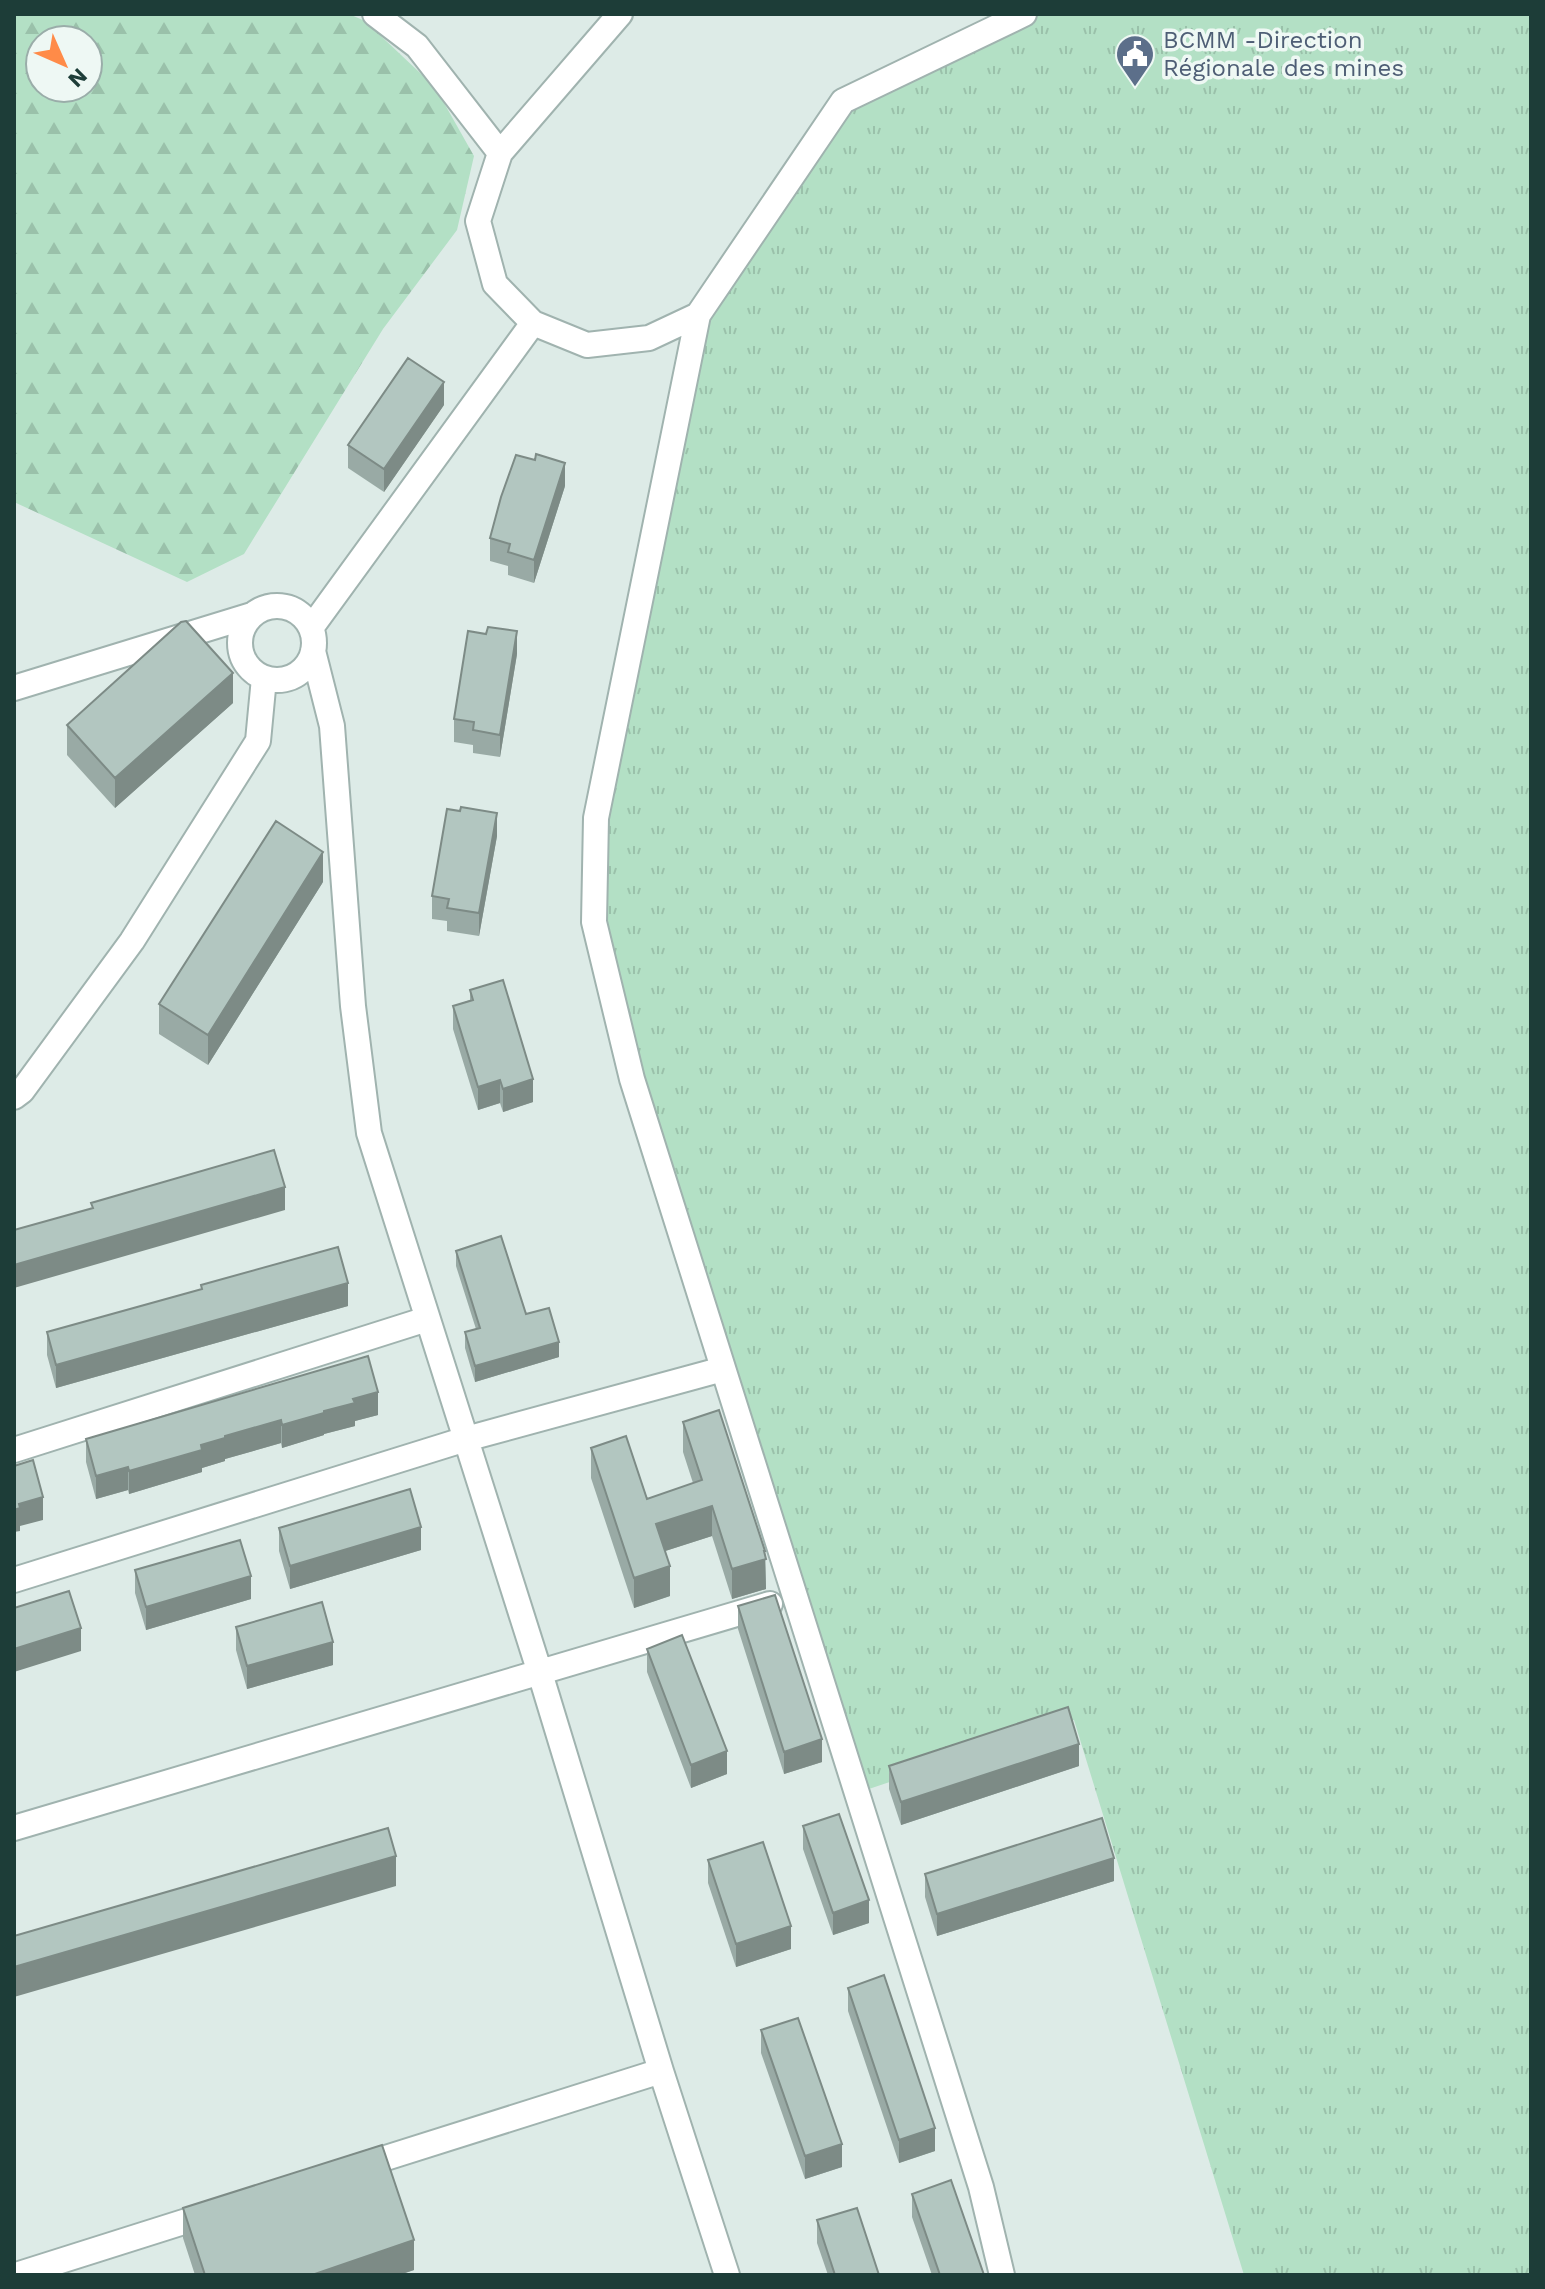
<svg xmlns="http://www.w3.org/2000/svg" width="1545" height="2289" viewBox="0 0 1545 2289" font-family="'Work Sans',sans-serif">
	<defs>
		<pattern id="grass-tufts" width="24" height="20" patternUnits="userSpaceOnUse" patternTransform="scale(2)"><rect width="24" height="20" fill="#b3e0c5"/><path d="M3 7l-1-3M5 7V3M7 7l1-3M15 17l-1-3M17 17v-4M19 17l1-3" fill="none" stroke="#9ac1aa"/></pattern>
		<pattern id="forest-firs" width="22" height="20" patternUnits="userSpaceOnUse" patternTransform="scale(2)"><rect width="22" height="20" fill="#b3e0c5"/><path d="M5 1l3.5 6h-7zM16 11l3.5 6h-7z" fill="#9ac1aa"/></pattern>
	</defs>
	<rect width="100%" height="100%" fill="#ddebe7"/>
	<path fill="url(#grass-tufts)" d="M 1024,14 L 1531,14 L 1531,2275 L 1244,2275 L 1074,1720 L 857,1793 L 594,922 L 596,818 L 698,315 L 843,101 Z"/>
	<path fill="url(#forest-firs)" fill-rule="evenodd" d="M 14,14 L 349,14 L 365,21 L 435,87 L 474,156 L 457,230 L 383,329 L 244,554 L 187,582 L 14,502 ZM 40,40 L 88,40 L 88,88 L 40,88 Z"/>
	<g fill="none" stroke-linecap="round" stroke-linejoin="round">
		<defs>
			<path id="minor" d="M 375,14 L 417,46 L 500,153 L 478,221 L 495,284 L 533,323 L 587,345 L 649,338 L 698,315
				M 500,153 L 620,14
				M240 643a37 37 0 1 1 74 0a37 37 0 1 1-74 0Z
				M 311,628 L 533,323
				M 313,651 L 332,726 L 353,1006 L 369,1133 L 540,1673 L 661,2071 L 727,2275
				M 14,688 L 252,615
				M 14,1097 L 22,1091 L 132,941 L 258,741 L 264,678
				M 14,1450 L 427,1319
				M 14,1580 L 466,1439 L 723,1369
				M 14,1828 L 770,1604
				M 354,2168 L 661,2071
				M 16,2275 L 212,2213
				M 1002,2275 L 981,2187 L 632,1079 L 594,922 L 596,818 L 698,315 L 843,101 L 1024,14"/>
		</defs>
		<use href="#minor" stroke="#a0b3af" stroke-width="28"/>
		<use href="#minor" stroke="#fff" stroke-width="24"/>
	</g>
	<path fill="#99aaa5" d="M 444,405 L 384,492 L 348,468 L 348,445 Z
		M 565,486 L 534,583 L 508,575 L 508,566 L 490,561 L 490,538 Z
		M 517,654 L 500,757 L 473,753 L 473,745 L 454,742 L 454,719 Z
		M 233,703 L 115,808 L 67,755 L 67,725 Z
		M 460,811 L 497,836 L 479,936 L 447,931 L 447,921 L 432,919 L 432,896 Z
		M 323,882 L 208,1065 L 159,1034 L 159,1004 Z
		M 470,990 L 533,1102 L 503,1112 L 500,1103 L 478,1110 L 453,1029 L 453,1006 L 470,1000 Z
		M 456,1251 L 526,1314 L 559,1357 L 475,1382 L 465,1348 L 465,1332 L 476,1329 L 456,1266 Z
		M 201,1285 L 348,1306 L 56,1388 L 47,1355 L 47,1332 L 201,1289 Z
		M 368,1356 L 378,1415 L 355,1421 L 355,1426 L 324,1434 L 324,1435 L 282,1448 L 281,1443 L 225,1459 L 225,1461 L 202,1468 L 202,1472 L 129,1494 L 128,1490 L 96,1499 L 86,1462 L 86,1439 Z
		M 683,1422 L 765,1557 L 766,1589 L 732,1599 L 712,1536 L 665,1551 L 670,1596 L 634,1608 L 591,1478 L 591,1448 L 647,1499 L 693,1483 L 683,1452 Z
		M 279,1528 L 421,1550 L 290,1589 L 279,1551 Z
		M 135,1570 L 251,1599 L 146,1630 L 135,1593 Z
		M 738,1606 L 822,1762 L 784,1774 L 738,1629 Z
		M 236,1627 L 333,1665 L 247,1689 L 236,1650 Z
		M 647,1649 L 727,1774 L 691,1788 L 647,1672 Z
		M 889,1766 L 1079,1766 L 901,1825 L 889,1789 Z
		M 803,1826 L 869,1923 L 833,1935 L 803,1849 Z
		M 708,1860 L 791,1949 L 736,1967 L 708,1883 Z
		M 925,1874 L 1114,1881 L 937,1936 L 925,1897 Z
		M 848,1988 L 935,2151 L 899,2163 L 848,2011 Z
		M 761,2030 L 842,2167 L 805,2179 L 761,2053 Z
		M 912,2194 L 984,2275 L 932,2275 L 912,2217 Z
		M 183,2208 L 414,2270 L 399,2275 L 195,2275 L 183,2238 Z
		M 817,2220 L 879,2275 L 828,2275 L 817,2243 Z"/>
	<path fill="#7d8b86" d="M 444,382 L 444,405 L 384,492 L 384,469 Z
		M 565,463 L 565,486 L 534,583 L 534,560 Z
		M 517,631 L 517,654 L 500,757 L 500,735 Z
		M 233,673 L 233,703 L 115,808 L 115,778 Z
		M 497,813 L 497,836 L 479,936 L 479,913 Z
		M 323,852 L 323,882 L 208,1065 L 208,1035 Z
		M 533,1079 L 533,1102 L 503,1112 L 503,1089 Z
		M 500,1080 L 500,1103 L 478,1110 L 478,1087 Z
		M 285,1187 L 285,1210 L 14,1288 L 14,1265 Z
		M 348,1283 L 348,1306 L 56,1388 L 56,1365 Z
		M 559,1342 L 559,1357 L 475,1382 L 475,1366 Z
		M 378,1392 L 378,1415 L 355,1421 L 355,1426 L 324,1434 L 324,1435 L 282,1448 L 282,1425 L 324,1411 L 353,1399 Z
		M 281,1420 L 281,1443 L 225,1459 L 225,1461 L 202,1468 L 202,1472 L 129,1494 L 129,1471 L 225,1436 Z
		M 128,1467 L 128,1490 L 96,1499 L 96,1476 Z
		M 43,1497 L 43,1520 L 20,1526 L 20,1531 L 14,1532 L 14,1510 L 19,1504 Z
		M 712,1506 L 712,1536 L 656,1554 L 656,1524 Z
		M 421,1527 L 421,1550 L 290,1589 L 290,1566 Z
		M 765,1551 L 766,1589 L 732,1599 L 732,1569 Z
		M 670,1566 L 670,1596 L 634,1608 L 634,1578 Z
		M 251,1576 L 251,1599 L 146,1630 L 146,1607 Z
		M 81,1628 L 81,1651 L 14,1672 L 14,1649 Z
		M 333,1642 L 333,1665 L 247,1689 L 247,1666 Z
		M 822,1739 L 822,1762 L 784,1774 L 784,1752 Z
		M 1079,1744 L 1079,1766 L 901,1825 L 901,1802 Z
		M 727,1751 L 727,1774 L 691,1788 L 691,1765 Z
		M 396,1856 L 396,1886 L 14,1997 L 14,1967 Z
		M 1114,1858 L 1114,1881 L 937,1936 L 937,1914 Z
		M 869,1900 L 869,1923 L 833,1935 L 833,1913 Z
		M 791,1926 L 791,1949 L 736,1967 L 736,1944 Z
		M 935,2128 L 935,2151 L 899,2163 L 899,2140 Z
		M 842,2144 L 842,2167 L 805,2179 L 805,2156 Z
		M 414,2240 L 414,2270 L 399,2275 L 312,2275 Z"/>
	<path fill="#b2c6c0" stroke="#7d8b86" stroke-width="2" d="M 408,358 L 444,382 L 384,469 L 348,445 Z
		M 536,454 L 565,463 L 534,560 L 508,552 L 510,544 L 490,538 L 501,497 L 516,455 L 535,460 Z
		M 186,621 L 233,673 L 115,778 L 67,725 L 181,622 Z
		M 488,627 L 517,631 L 500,735 L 473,730 L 474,722 L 454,719 L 468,631 L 486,634 Z
		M 461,807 L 497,813 L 479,913 L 447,908 L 449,899 L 432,896 L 447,809 L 460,811 Z
		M 276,821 L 323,852 L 208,1035 L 159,1004 Z
		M 503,980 L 533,1079 L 503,1089 L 500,1080 L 478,1087 L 453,1006 L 473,1000 L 470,990 Z
		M 274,1150 L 285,1187 L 14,1265 L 14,1230 L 93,1208 L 91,1203 Z
		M 501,1236 L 526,1314 L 549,1308 L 559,1342 L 475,1366 L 465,1332 L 480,1328 L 456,1251 Z
		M 338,1247 L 348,1283 L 56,1365 L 47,1332 L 202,1289 L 201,1285 Z
		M 368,1356 L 378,1392 L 353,1399 L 355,1403 L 324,1411 L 324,1413 L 282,1425 L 281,1420 L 225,1436 L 225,1438 L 201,1445 L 202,1450 L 129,1471 L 128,1467 L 96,1476 L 86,1439 Z
		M 719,1410 L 765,1551 L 764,1551 L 766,1559 L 732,1569 L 712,1506 L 656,1524 L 670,1566 L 634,1578 L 591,1448 L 626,1436 L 647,1499 L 702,1480 L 683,1422 Z
		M 33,1460 L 43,1497 L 19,1504 L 20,1508 L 14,1510 L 14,1466 Z
		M 410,1489 L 421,1527 L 290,1566 L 279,1528 Z
		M 240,1540 L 251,1576 L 146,1607 L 135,1570 Z
		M 69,1591 L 81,1628 L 14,1649 L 14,1608 Z
		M 775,1595 L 822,1739 L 784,1752 L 738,1606 Z
		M 322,1602 L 333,1642 L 247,1666 L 236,1627 Z
		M 682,1635 L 727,1751 L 691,1765 L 647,1649 Z
		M 1068,1707 L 1079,1744 L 901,1802 L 889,1766 Z
		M 839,1814 L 869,1900 L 833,1913 L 803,1826 Z
		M 1102,1818 L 1114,1858 L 937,1914 L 925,1874 Z
		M 388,1828 L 396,1856 L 14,1967 L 14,1936 Z
		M 763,1842 L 791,1926 L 736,1944 L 708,1860 Z
		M 884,1975 L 935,2128 L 899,2140 L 848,1988 Z
		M 798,2018 L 842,2144 L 805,2156 L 761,2030 Z
		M 382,2145 L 414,2240 L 312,2275 L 205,2275 L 183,2208 Z
		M 951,2180 L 984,2275 L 940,2275 L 912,2194 Z
		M 857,2208 L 879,2275 L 835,2275 L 817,2220 Z"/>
	<defs>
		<symbol id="civic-pin" viewBox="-11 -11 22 30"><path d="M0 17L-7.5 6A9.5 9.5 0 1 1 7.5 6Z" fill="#5c6f8a" stroke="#eef8f4"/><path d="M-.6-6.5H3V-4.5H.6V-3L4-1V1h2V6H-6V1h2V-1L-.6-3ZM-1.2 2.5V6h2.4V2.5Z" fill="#fff"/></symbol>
	</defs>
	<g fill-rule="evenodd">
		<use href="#civic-pin" x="1113" y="32" width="44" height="60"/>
	</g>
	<g text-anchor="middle" stroke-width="7" stroke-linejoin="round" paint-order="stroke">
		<g font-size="24" fill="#4e5e75" stroke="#eef8f4" text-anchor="start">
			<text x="1163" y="48">BCMM -Direction<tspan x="1163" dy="28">Régionale des mines</tspan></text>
		</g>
	</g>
	<rect width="1545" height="2289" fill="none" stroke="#1d3d38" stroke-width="32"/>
	<g transform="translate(64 64) rotate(135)"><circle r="38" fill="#eef8f4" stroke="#9aada9" stroke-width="2"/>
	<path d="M0-6L14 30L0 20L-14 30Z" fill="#ff8b48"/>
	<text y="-12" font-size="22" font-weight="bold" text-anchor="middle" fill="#1d3d38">N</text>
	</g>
</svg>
